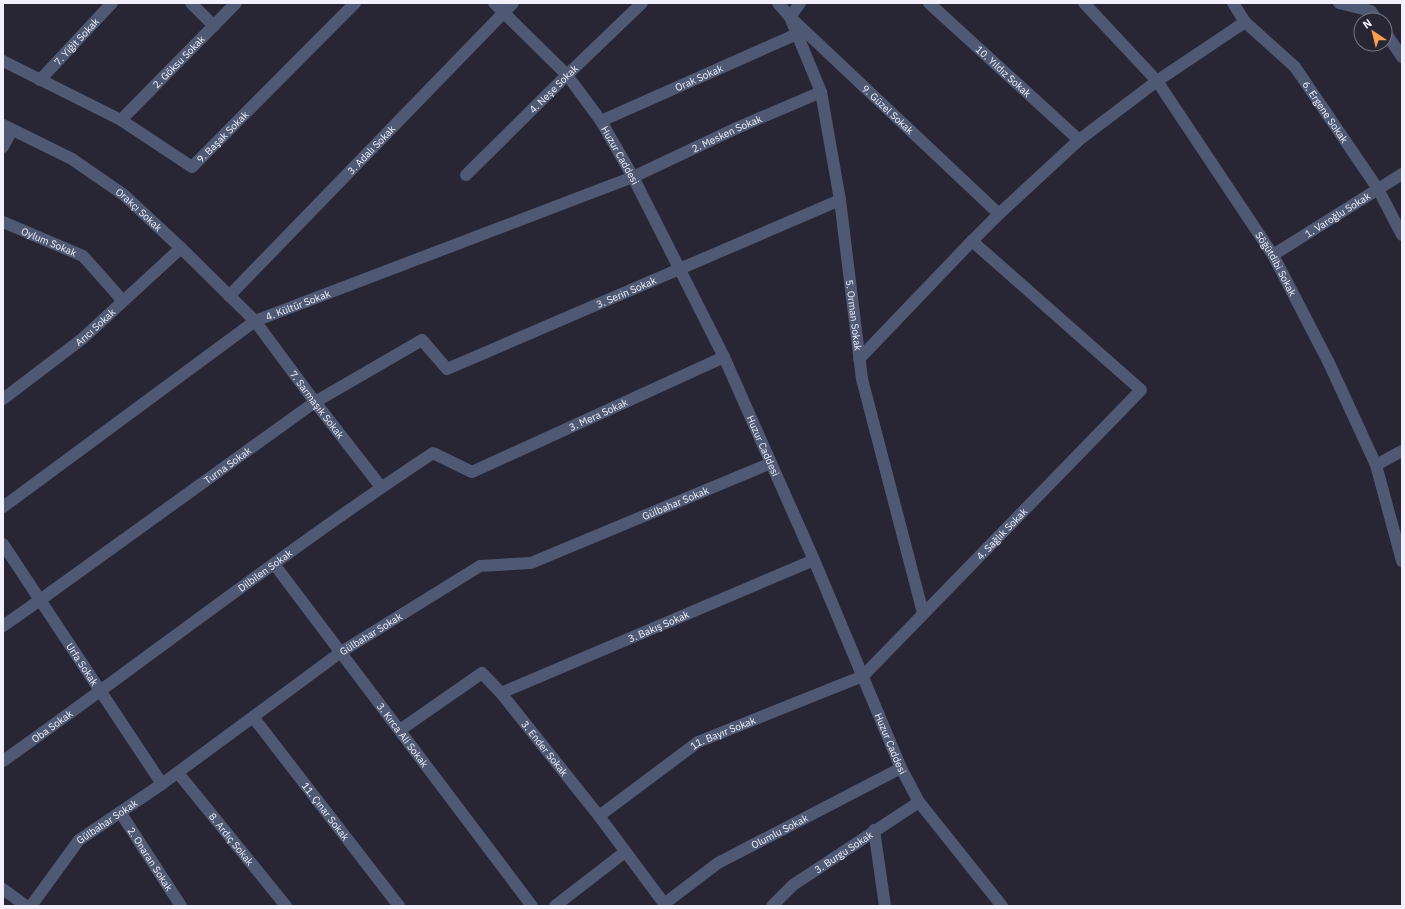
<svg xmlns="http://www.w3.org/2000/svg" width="1405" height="909" viewBox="0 0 1405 909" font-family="'IBM Plex Sans',sans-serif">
	<rect width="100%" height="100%" fill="#282534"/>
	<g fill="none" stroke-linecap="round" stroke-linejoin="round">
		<g stroke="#4f5973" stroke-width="12">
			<path d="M 191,3 L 214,26"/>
			<path id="s1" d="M 778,3 L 790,17 L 999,214"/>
			<path id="s2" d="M 800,3 L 790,17 L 821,92 L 840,200 L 862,379 L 923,613"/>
			<path id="s3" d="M 929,3 L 1079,140"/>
			<path id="s4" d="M 1084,3 L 1157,81 L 1273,255 L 1329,363 L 1376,465 L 1402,561"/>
			<path id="s5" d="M 1233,3 L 1245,22 L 1295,67 L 1378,189 L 1402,235"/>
			<path d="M 1339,3 L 1371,11 L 1377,20"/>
			<path d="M 1385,32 L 1402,57"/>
			<path id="s6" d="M 3,61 L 121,120 L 192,167 L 355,3"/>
			<path id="s7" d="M 40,80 L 112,3"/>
			<path id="s8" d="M 121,120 L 236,3"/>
			<path id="s9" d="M 601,121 L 797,34"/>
			<path id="s10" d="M 3,125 L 72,159 L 124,195 L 181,248 L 255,321 L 315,402 L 381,487"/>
			<path d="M 3,147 L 12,130"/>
			<path id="s11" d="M 466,175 L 567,75 L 642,3"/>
			<path id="s12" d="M 3,222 L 83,256 L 123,301"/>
			<path id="s13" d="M 1273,255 L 1402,174"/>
			<path id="s14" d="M 229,296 L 513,3"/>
			<path d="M 859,359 L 972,241"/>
			<path id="s15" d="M 3,399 L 82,339 L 181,248"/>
			<path d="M 1376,465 L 1402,451"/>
			<path id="s16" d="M 3,507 L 255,321 L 633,177 L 739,127 L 821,92"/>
			<path id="s17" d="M 3,544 L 162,784"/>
			<path id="s18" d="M 274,564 L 532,906"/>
			<path id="s19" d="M 3,626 L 40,600 L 315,402 L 422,340 L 447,369 L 840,200"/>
			<path id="s20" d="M 501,693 L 814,560"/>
			<path id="s21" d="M 253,717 L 399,906"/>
			<path id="s22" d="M 400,730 L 482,673 L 501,693 L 599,816 L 666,906"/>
			<path id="s23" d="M 3,761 C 147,659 286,550 433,453 L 472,472 L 724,357"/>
			<path id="s24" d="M 178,773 L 286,906"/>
			<path id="s25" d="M 120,812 L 181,906"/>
			<path id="s26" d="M 599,816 L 698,742 L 863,676 L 1141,390 L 972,241 L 999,214 L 1079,140 L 1157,81 L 1245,22"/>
			<path d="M 874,830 L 885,906"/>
			<path d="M 3,889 L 26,906"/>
			<path id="s27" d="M 664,904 L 718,863 L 901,768"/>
			<path id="s28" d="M 31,906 L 79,840 L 162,784 L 341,652 L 480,566 L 531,563 L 771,463"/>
			<path d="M 555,906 L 625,852"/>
			<path id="s29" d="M 772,906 L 793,885 L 919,802"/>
		</g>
		<path stroke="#4f5973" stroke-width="12" id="s30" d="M 494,3 L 567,75 L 601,121 L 633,177 L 724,357 L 814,560 L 901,768 L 919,802 L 1002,906"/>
	</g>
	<g text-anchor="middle" stroke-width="3" stroke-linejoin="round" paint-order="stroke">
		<g font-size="10" fill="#f2f0fb" stroke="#282534">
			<text dy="4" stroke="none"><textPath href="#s7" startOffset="53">7. Yiğit Sokak</textPath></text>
			<text dy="4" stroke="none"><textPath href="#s8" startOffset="82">2. Göksu Sokak</textPath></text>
			<text dy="4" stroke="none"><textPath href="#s3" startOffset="101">10. Yıldız Sokak</textPath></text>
			<text dy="4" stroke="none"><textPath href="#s9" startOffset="107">Orak Sokak</textPath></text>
			<text dy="4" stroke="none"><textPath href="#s11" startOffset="123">4. Neşe Sokak</textPath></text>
			<text dy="4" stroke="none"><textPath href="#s1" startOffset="153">9. Güzel Sokak</textPath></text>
			<text dy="4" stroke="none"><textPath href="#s5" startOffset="144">6. Ergene Sokak</textPath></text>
			<text dy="4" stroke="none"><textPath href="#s16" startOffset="821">2. Mesken Sokak</textPath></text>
			<text dy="4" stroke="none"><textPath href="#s6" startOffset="260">9. Başak Sokak</textPath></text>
			<text dy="4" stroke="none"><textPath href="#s14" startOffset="204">3. Adalı Sokak</textPath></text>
			<text dy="4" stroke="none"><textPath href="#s30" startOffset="199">Huzur Caddesi</textPath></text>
			<text dy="4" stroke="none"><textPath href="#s10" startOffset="161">Orakçı Sokak</textPath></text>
			<text dy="4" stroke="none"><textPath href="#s13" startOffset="76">1. Varoğlu Sokak</textPath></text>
			<text dy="4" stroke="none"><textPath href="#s12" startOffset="50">Oylum Sokak</textPath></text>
			<text dy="4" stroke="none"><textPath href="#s4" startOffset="325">Söğütdibi Sokak</textPath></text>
			<text dy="4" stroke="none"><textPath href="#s19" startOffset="741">3. Serin Sokak</textPath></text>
			<text dy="4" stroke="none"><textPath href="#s16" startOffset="359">4. Kültür Sokak</textPath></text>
			<text dy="4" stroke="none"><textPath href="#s2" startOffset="324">5. Orman Sokak</textPath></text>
			<text dy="4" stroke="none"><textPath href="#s15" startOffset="117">Arıcı Sokak</textPath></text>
			<text dy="4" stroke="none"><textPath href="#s10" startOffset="426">7. Sarmaşık Sokak</textPath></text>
			<text dy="4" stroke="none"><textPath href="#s23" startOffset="711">3. Mera Sokak</textPath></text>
			<text dy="4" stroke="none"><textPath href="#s30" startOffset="523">Huzur Caddesi</textPath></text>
			<text dy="4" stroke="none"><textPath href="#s19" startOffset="276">Turna Sokak</textPath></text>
			<text dy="4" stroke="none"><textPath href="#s28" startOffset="775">Gülbahar Sokak</textPath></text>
			<text dy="4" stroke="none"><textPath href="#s26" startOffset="500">4. Sağlık Sokak</textPath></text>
			<text dy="4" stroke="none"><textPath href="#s23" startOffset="324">Dilbilen Sokak</textPath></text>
			<text dy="4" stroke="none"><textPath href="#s20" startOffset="171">3. Bakış Sokak</textPath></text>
			<text dy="4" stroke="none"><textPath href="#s28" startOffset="439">Gülbahar Sokak</textPath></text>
			<text dy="4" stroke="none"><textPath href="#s17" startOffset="144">Urfa Sokak</textPath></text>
			<text dy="4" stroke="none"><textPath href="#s23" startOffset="60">Oba Sokak</textPath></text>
			<text dy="4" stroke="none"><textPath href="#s26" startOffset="150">11. Bayır Sokak</textPath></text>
			<text dy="4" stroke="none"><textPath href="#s18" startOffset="214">3. Kırca Ali Sokak</textPath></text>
			<text dy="4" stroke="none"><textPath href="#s30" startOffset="847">Huzur Caddesi</textPath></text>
			<text dy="4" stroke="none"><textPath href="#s22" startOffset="198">3. Ender Sokak</textPath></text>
			<text dy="4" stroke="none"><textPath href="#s21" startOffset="119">11. Çınar Sokak</textPath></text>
			<text dy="4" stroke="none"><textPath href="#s28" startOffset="115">Gülbahar Sokak</textPath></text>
			<text dy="4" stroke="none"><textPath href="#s27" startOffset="137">Olumlu Sokak</textPath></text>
			<text dy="4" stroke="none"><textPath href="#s24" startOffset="85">8. Ardıç Sokak</textPath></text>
			<text dy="4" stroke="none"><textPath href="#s29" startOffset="90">3. Burgu Sokak</textPath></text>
			<text dy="4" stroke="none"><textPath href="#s25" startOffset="56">2. Onaran Sokak</textPath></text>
		</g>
	</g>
	<rect width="1405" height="909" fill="none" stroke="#f2f0fb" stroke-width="8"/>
	<g transform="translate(1373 32) rotate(325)"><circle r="19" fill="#282534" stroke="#797684"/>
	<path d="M0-3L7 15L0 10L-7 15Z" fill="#fb9e50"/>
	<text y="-6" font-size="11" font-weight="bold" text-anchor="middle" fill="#f2f0fb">N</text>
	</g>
</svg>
